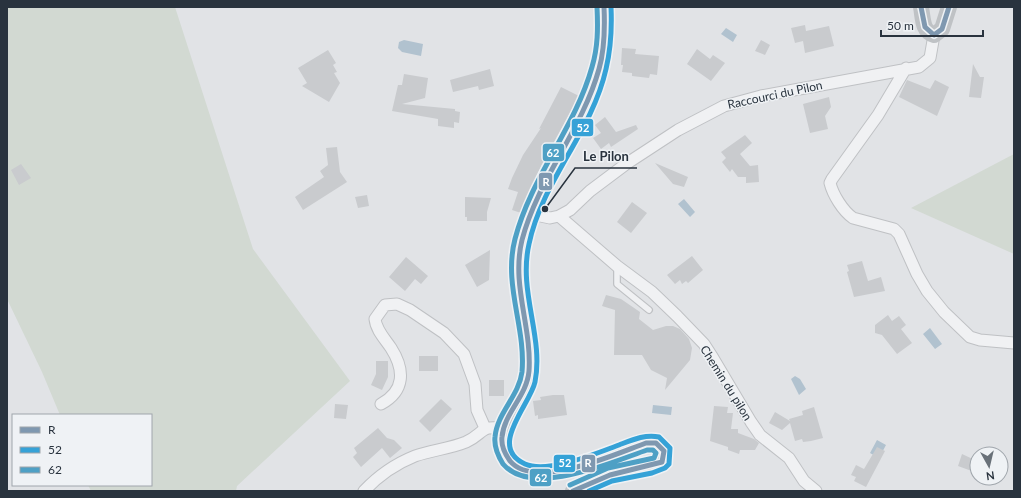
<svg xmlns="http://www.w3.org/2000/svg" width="1021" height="498" viewBox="0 0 1021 498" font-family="Lato,sans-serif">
	<rect width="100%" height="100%" fill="#e1e3e6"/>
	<path fill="#d2d9d2" d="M 7,7 L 175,7 L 253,249 L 350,381 L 237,486 L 236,491 L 91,491 L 88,485 L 151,485 L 151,415 L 60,415 L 42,372 L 7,299 Z
		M 1014,154 L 1014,254 L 911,208 Z"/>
	<path fill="#b1c2cf" d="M 726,28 L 737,35 L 733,42 L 721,34 Z
		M 404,40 L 423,44 L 421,56 L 402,52 L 398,48 L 399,42 Z
		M 684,199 L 695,212 L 690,217 L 678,204 Z
		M 930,328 L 942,344 L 935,349 L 923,334 Z
		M 795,376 L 800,379 L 806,389 L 799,395 L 791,379 Z
		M 653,405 L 672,407 L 671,415 L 652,413 Z
		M 877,440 L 886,445 L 879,458 L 870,453 Z"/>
	<path fill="#c9cbce" d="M 805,25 L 806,31 L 829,26 L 834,46 L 805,53 L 803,41 L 795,43 L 791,28 Z
		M 761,40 L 770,45 L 765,55 L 755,51 Z
		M 622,48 L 636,49 L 635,54 L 659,56 L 657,75 L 650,74 L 649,78 L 632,76 L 632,73 L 622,72 L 623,65 L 621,65 Z
		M 697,49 L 710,59 L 713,55 L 725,63 L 711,81 L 687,64 Z
		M 328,50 L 336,63 L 333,65 L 337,72 L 334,73 L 340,83 L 329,102 L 302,86 L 307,83 L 298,68 Z
		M 973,64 L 980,77 L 984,77 L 981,98 L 969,97 Z
		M 490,69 L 494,86 L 479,90 L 478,86 L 453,92 L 450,80 Z
		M 404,74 L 428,78 L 425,98 L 402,104 L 455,109 L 455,111 L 460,112 L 459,123 L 454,122 L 454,128 L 438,126 L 438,119 L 392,111 L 398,85 L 402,85 Z
		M 907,80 L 930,89 L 935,80 L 949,87 L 937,116 L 899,97 Z
		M 561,87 L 579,96 L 541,166 L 521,213 L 512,210 L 518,192 L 508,189 L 512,178 L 523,155 L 541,128 L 539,129 Z
		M 829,97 L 831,107 L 825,116 L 828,129 L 810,133 L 803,104 Z
		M 605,117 L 616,132 L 636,125 L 638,129 L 611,147 L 609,143 L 601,149 L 593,138 L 601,133 L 595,125 Z
		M 745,135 L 752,143 L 740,154 L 750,166 L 758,165 L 759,182 L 746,183 L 746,177 L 738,177 L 732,169 L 730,172 L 722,162 L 726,158 L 721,152 Z
		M 337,147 L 340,172 L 347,182 L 303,210 L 295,197 L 324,177 L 320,171 L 328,165 L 326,148 Z
		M 655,163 L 688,177 L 684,187 L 673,184 Z
		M 21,164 L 31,178 L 19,185 L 11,170 Z
		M 367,195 L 369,206 L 358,208 L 355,197 Z
		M 465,197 L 491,198 L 487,212 L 487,221 L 467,221 L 467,217 L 465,217 Z
		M 632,202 L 647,213 L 631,233 L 617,222 Z
		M 490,250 L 489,280 L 477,287 L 465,265 Z
		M 692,256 L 703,270 L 688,283 L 686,281 L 682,284 L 680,280 L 675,284 L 667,275 Z
		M 406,257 L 428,276 L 421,284 L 415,279 L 405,291 L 389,277 Z
		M 862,261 L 868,281 L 881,277 L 885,291 L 854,297 L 847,272 L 849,271 L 847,265 Z
		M 606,295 L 621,299 L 640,312 L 639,319 L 653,330 L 666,326 L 673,326 L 680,329 L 689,339 L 692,348 L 690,360 L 665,390 L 667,378 L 651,370 L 642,355 L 614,355 L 615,310 L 602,306 Z
		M 888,315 L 892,321 L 899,316 L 906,325 L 901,329 L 912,343 L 897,354 L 882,335 L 875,333 L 875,325 Z
		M 419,356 L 438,356 L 438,371 L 419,371 Z
		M 376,361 L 388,361 L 388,377 L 382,390 L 371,385 L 376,374 Z
		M 489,380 L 504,380 L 504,396 L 489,396 Z
		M 553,395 L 564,395 L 567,415 L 538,419 L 538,415 L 535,416 L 533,401 L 541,400 L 540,397 Z
		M 441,399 L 452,409 L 430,432 L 419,421 Z
		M 335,404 L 348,405 L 346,419 L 334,418 Z
		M 714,406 L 728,407 L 727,413 L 733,413 L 731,429 L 738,429 L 738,433 L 754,439 L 759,443 L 755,450 L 740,450 L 739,454 L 728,450 L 728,447 L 710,441 Z
		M 814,407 L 823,438 L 811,441 L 803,442 L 802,439 L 795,441 L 790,423 L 782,430 L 769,423 L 775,412 L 790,421 L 789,419 L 803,415 L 802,411 Z
		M 378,428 L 387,438 L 394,440 L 402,448 L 390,458 L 382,448 L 361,467 L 353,457 L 357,453 L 354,448 Z
		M 877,447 L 885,451 L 866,487 L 854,481 L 856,477 L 851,475 L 856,465 L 864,469 Z
		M 962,454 L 977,461 L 977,473 L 958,466 Z"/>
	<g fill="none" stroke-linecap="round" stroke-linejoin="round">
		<defs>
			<path id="lane" d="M 617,267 L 617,284 L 649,310"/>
			<path id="street" d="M 906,68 L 878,115 L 832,179 L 830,183 C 833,195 843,211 853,218 L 894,229 L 899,234 L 917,274 L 927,291 L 944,312 L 970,337 L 980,340 L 1014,343
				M 531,214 L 550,218 L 559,216 L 570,210 L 590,191 L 626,164 L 678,130 L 724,106 L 761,96 L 919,67 L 930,58 L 934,35
				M 559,216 L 617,266 L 652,292 L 677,316 L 704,344 L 713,358 L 751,422 L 760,435 L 789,458 L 804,481 L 816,491
				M 381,404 C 405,391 405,370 391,348 C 385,339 376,330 375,319 L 385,305 L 397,304 L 410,310 L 444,333 L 464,354 L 475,384 L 477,410 L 485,428
				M 364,491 C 378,476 395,464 415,456 C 431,450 449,449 466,442 C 484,434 480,424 504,429"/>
		</defs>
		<use href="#lane" stroke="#bfc1c4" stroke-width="8"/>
		<use href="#street" stroke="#bfc1c4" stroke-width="13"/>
		<use href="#lane" stroke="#f0f1f3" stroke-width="5.5"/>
		<use href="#street" stroke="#f0f1f3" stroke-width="11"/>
		<path stroke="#bfc2c5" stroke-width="16" d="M 921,7 C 923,17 922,32 934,35 L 942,29 L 949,7
			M 573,491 C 587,484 600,477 616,473 C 631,469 647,469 662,462 L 664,451 L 656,443 L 646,443 C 618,452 564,474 537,473 C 525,473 515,468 508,458 C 504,452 502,445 502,437 C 505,414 528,398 529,371 C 531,325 510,289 522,241 C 541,161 617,94 604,7"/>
		<defs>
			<path id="bus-1" d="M 921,7 L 925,27 L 934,35 L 942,29 L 949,7
				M 573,491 L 610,475 L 662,462 L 664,451 L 656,443 L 646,443 C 615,454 535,491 510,461 C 505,454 501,445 502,437 C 504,413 527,396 529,371 C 532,327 511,285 522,240 C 538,179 582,130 599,69 C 605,48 605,28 604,7"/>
			<path id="bus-2" d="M 589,491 L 612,481 L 652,473 L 665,468 L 669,464 L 670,448 L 659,437 C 645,434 632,440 619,445 C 597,453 548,474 525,464 C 487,447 530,405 535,382 C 544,337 518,292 529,244 C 542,181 592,132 606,69 C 611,48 612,29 611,7"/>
			<path id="bus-3" d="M 570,485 L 608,468 L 654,458 L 656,453 L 653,450 L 647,450 C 612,462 532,498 503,464 C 498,456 494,446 495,437 C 497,413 519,396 522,372 C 526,327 503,285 515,239 C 531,177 575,128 592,67 C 598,47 598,28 597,7"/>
		</defs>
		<use href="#bus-1" stroke="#eff2f5" stroke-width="8"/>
		<use href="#bus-2" stroke="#eff2f5" stroke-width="8"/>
		<use href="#bus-3" stroke="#eff2f5" stroke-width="8"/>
		<use href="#bus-1" stroke="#7f98b0" stroke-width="5"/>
		<use href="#bus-2" stroke="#35a2d7" stroke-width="5"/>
		<use href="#bus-3" stroke="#4ea0c5" stroke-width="5"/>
	</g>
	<g text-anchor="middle" stroke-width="3" stroke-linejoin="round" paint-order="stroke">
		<g font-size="12" fill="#29333e" stroke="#eff2f5">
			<text transform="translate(775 95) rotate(-12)" y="4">Raccourci du Pilon</text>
			<text transform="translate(726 383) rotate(58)" y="4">Chemin du pilon</text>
		</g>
	</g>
	<path fill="none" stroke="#29333e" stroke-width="1.5" d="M545 209L575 168H637"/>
	<circle fill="#29333e" stroke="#eff2f5" stroke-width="1.5" cx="545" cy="209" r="4"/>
	<g font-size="13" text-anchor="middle" font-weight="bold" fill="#29333e" stroke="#eff2f5" stroke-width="3" stroke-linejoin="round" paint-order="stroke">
		<text x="606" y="161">Le Pilon</text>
	</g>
	<g stroke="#eff2f5" stroke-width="1.5">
		<rect x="571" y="118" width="23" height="19" rx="4" fill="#35a2d7"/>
		<rect x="542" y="143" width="23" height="19" rx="4" fill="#4ea0c5"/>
		<rect x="538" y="172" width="15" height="19" rx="4" fill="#7f98b0"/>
		<rect x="553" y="454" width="23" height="19" rx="4" fill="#35a2d7"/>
		<rect x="581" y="454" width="15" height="19" rx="4" fill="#7f98b0"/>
		<rect x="529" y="468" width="23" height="19" rx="4" fill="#4ea0c5"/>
	</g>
	<g font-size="11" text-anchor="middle" font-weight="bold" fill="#fff">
		<text x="583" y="132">52</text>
		<text x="553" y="157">62</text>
		<text x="546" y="186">R</text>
		<text x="565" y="467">52</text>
		<text x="588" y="467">R</text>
		<text x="541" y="482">62</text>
	</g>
	<rect width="1021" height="498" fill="none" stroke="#29333e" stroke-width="16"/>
	<rect x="12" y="414" width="140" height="72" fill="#eff2f5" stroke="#a0a6ac"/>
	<rect x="20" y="427" width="20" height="6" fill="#7f98b0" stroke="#a0a6ac"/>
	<text x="48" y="434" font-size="12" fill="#29333e">R</text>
	<rect x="20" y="447" width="20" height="6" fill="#35a2d7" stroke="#a0a6ac"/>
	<text x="48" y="454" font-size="12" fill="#29333e">52</text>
	<rect x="20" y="467" width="20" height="6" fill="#4ea0c5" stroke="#a0a6ac"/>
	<text x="48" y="474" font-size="12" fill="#29333e">62</text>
	<g transform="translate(989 466) rotate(172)"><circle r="19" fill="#eff2f5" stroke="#a0a6ac"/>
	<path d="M0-3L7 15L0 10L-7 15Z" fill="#697179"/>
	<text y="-6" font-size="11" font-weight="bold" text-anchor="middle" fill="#29333e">N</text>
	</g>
	<path d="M881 30v6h102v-6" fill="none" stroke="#29333e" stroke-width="2"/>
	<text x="887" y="30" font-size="12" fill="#29333e" stroke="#eff2f5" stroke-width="3" paint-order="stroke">50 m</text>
</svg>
